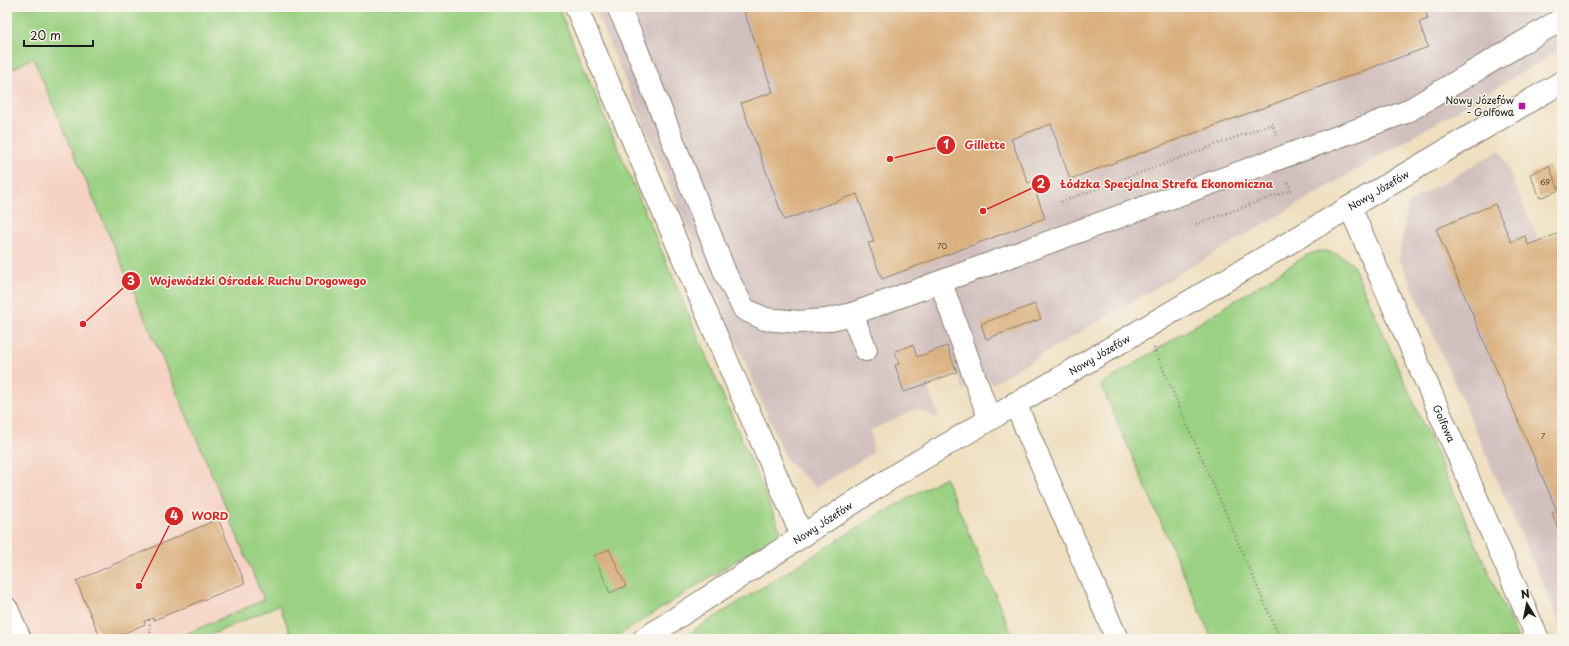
<svg xmlns="http://www.w3.org/2000/svg" width="1569" height="646" viewBox="0 0 1569 646" font-family="'Playpen Sans',sans-serif">
	<rect width="100%" height="100%" fill="#f7f3e8"/>
	<filter id="ink" filterUnits="userSpaceOnUse"><feTurbulence type="fractalNoise" baseFrequency=".025" numOctaves="2"/><feDisplacementMap in="SourceGraphic" scale="8" xChannelSelector="R" yChannelSelector="G"/><feConvolveMatrix kernelMatrix="1 2 1 2 8 2 1 2 1" color-interpolation-filters="sRGB"/></filter>
	<filter id="wash" filterUnits="userSpaceOnUse"><feTurbulence type="fractalNoise" baseFrequency=".012" numOctaves="4" result="noise"/><feDisplacementMap in="SourceGraphic" scale="16" xChannelSelector="R" yChannelSelector="G"/><feGaussianBlur stdDeviation="0.9" result="paint"/><feColorMatrix in="noise" values="0 0 0 0 0 0 0 0 0 0 0 0 0 0 0 0 0 1.4 0 .05"/><feComposite in="paint" operator="in"/></filter>
	<g filter="url(#wash)">
		<rect width="100%" height="100%" fill="#efdfbf"/>
		<path fill="#f6d2c4" d="M 7,7 L 22,7 L 279,605 L 202,639 L 7,639 Z"/>
		<path fill="#d1bfbe" d="M 594,7 L 1562,7 L 1562,49 L 992,384 L 987,377 L 963,390 L 958,373 L 927,385 L 939,417 L 938,418 L 916,409 L 871,430 L 873,453 L 816,487 L 787,461 Z
			M 1500,150 L 1562,297 L 1562,627 L 1399,257 L 1408,203 Z"/>
		<path fill="#9bd183" stroke="#5c7650" d="M 7,7 L 558,7 L 781,532 L 613,639 L 293,639 L 279,605 L 202,639 L 174,639 L 264,600 L 229,517 L 229,514 L 33,58 L 7,72 Z
			M 1319,251 C 1333,251 1342,255 1353,265 L 1518,639 L 1212,639 L 1101,385 L 1307,255 Z
			M 945,477 L 1014,639 L 680,639 L 870,520 Z"/>
		<g id="blocks">
			<path fill="#dab07f" d="M 755,7 L 1424,7 L 1428,19 L 1419,22 L 1428,47 L 1070,179 L 1051,124 L 1011,139 L 1028,183 L 1032,182 L 1045,218 L 882,279 L 868,243 L 874,242 L 857,194 L 784,220 L 741,103 L 773,92 L 744,11 Z
				M 1549,166 L 1559,190 L 1540,198 L 1530,174 Z
				M 1495,204 L 1511,242 L 1525,236 L 1528,245 L 1562,232 L 1562,536 L 1552,513 L 1557,511 L 1436,229 Z
				M 1035,304 L 1041,319 L 986,339 L 981,324 Z
				M 913,345 L 917,357 L 947,346 L 957,372 L 904,392 L 895,365 L 899,364 L 895,351 Z
				M 218,519 L 245,583 L 154,620 L 153,618 L 144,621 L 145,624 L 111,639 L 101,639 L 76,581 Z
				M 609,549 L 626,586 L 610,593 L 594,556 Z"/>
		</g>
	</g>
	<g filter="url(#ink)">
		<use href="#blocks" fill-opacity="0" stroke="#867e6e" stroke-width="1"/>
		<g fill="none" stroke-linecap="round" stroke-linejoin="round">
			<defs>
				<g id="minor">
					<path d="M 576,7 L 802,536"/>
					<path d="M 618,7 L 631,35 L 726,275 L 744,309 L 765,319 L 799,322 L 827,320 L 852,314 L 1406,112 L 1562,19"/>
					<path id="s1" d="M 1350,207 L 1538,639"/>
					<path d="M 941,283 L 989,418"/>
					<path d="M 852,314 L 866,350"/>
					<path d="M 1015,403 L 1117,639"/>
					<path d="M 7,609 L 20,639"/>
					<path id="s2" d="M 644,639 L 902,471 L 1562,82"/>
				</g>
			</defs>
			<use href="#minor" stroke="#867e6e" stroke-width="24"/>
			<path stroke="#867e6e" stroke-width="2.5" stroke-dasharray="1 3" stroke-linecap="butt" d="M 1061,202 L 1272,124 L 1277,136
				M 1196,224 L 1291,190 L 1287,180
				M 1154,348 L 1280,639
				M 149,620 L 151,639"/>
			<use href="#minor" stroke="#fff" stroke-width="22"/>
		</g>
	</g>
	<rect fill="#b5179e" stroke="#f7f3e8" stroke-width="1.5" x="1518" y="102" width="8" height="8" rx="2"/>
	<g text-anchor="middle" stroke-width="3" stroke-linejoin="round" paint-order="stroke">
		<g font-size="8" fill="#4c4135">
			<text x="1545" y="185">69</text>
			<text x="942" y="249">70</text>
			<text x="1543" y="439">7</text>
		</g>
		<g font-size="10" fill="#1c1c1c" stroke="#f7f3e8" text-anchor="end">
			<text x="1514" y="104">Nowy Józefów<tspan x="1514" dy="12">- Golfowa</tspan></text>
		</g>
		<g font-size="10" fill="#1c1c1c" stroke="#f7f3e8">
			<text dy="4" stroke="none"><textPath href="#s2" startOffset="861">Nowy Józefów</textPath></text>
			<text dy="4" stroke="none"><textPath href="#s2" startOffset="537">Nowy Józefów</textPath></text>
			<text dy="4" stroke="none"><textPath href="#s1" startOffset="236">Golfowa</textPath></text>
			<text dy="4" stroke="none"><textPath href="#s2" startOffset="213">Nowy Józefów</textPath></text>
		</g>
	</g>
	<path fill="none" stroke="#d62828" stroke-width="1.5" d="M890 159L946 145M983 211L1041 184M83 324L131 281M139 586L174 516"/>
	<g fill="#d62828" stroke="#f7f3e8" stroke-width="1.5">
		<circle cx="890" cy="159" r="4"/>
		<circle cx="983" cy="211" r="4"/>
		<circle cx="83" cy="324" r="4"/>
		<circle cx="139" cy="586" r="4"/>
		<circle cx="946" cy="145" r="10"/>
		<circle cx="1041" cy="184" r="10"/>
		<circle cx="131" cy="281" r="10"/>
		<circle cx="174" cy="516" r="10"/>
	</g>
	<g font-size="12" text-anchor="middle" font-weight="bold" fill="#fff">
		<text x="946" y="149">1</text>
		<text x="1041" y="188">2</text>
		<text x="131" y="285">3</text>
		<text x="174" y="520">4</text>
	</g>
	<g font-size="11" text-anchor="middle" font-weight="bold" fill="#d62828" stroke="#f7f3e8" stroke-width="3" stroke-linejoin="round" paint-order="stroke">
		<text x="985" y="149">Gillette</text>
		<text x="1167" y="188">Łódzka Specjalna Strefa Ekonomiczna</text>
		<text x="258" y="285">Wojewódzki Ośrodek Ruchu Drogowego</text>
		<text x="210" y="520">WORD</text>
	</g>
	<rect width="1569" height="646" fill="none" stroke="#f7f3e8" stroke-width="24"/>
	<g transform="translate(1527 604) rotate(350)" stroke="#f7f3e8" stroke-width="3" paint-order="stroke">
	<path d="M0-3L7 15L0 10L-7 15Z" fill="#1c1c1c"/>
	<text y="-6" font-size="11" font-weight="bold" text-anchor="middle" fill="#1c1c1c">N</text>
	</g>
	<path d="M24 40v6h69v-6" fill="none" stroke="#1c1c1c" stroke-width="2"/>
	<text x="30" y="40" font-size="12" fill="#1c1c1c" stroke="#f7f3e8" stroke-width="3" paint-order="stroke">20 m</text>
</svg>
